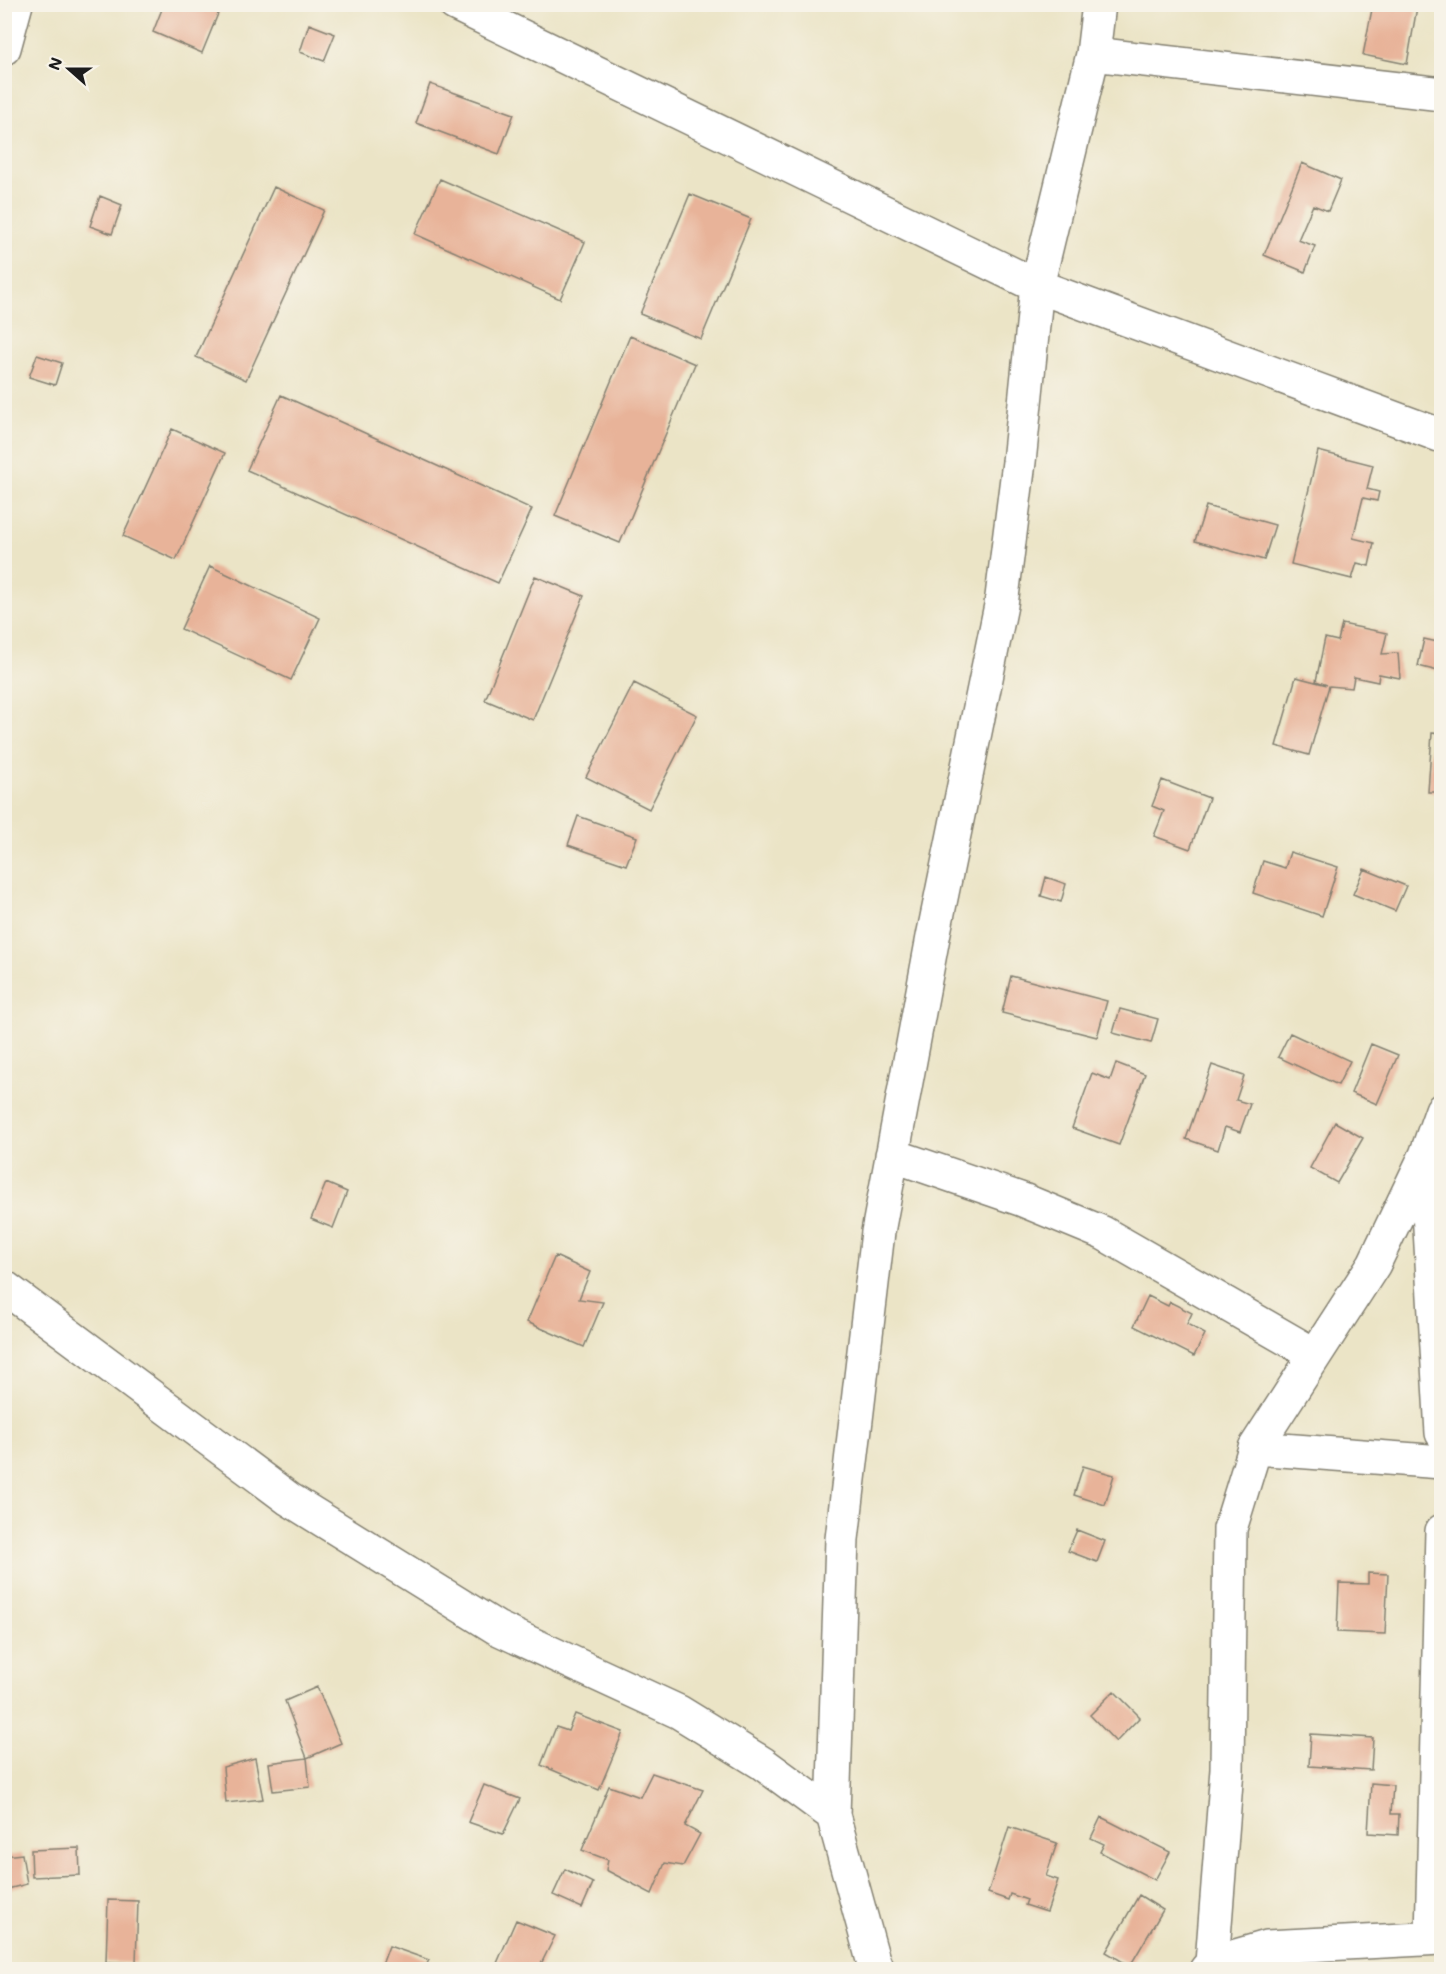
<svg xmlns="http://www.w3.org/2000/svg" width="1446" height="1974" viewBox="0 0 1446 1974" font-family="Mali,sans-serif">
	<rect width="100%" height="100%" fill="#f7f3e8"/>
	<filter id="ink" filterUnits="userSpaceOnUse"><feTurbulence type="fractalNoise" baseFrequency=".0167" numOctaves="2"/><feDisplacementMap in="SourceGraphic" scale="12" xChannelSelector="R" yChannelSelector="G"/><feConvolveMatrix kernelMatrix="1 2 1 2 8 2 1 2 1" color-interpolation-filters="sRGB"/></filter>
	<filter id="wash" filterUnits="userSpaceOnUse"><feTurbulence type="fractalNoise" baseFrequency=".008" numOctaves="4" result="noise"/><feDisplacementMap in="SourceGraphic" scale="24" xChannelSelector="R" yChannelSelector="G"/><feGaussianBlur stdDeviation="1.35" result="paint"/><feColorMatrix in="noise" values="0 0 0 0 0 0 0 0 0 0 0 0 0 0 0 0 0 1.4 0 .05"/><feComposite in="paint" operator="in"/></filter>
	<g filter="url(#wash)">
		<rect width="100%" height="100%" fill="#ebe4c6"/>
		<g id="blocks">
			<path fill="#e8b399" d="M 164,4 L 222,4 L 202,53 L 153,32 Z
				M 1373,4 L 1405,4 L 1417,7 L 1407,64 L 1363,55 Z
				M 309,24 L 335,34 L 324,61 L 300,52 Z
				M 430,84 L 514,114 L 499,154 L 416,123 Z
				M 1302,163 L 1341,180 L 1328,211 L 1313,205 L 1298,240 L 1315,246 L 1305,272 L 1264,255 Z
				M 440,179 L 585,242 L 560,299 L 415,234 Z
				M 274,187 L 324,210 L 246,380 L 196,357 Z
				M 690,194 L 751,219 L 701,339 L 640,314 Z
				M 100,196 L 122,205 L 112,234 L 90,226 Z
				M 630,336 L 695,364 L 620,543 L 555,516 Z
				M 37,355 L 62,363 L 55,385 L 29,377 Z
				M 281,395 L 532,509 L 498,583 L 247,470 Z
				M 172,429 L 225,453 L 176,560 L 123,536 Z
				M 1318,451 L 1373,465 L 1367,489 L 1379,492 L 1377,501 L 1363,498 L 1353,538 L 1374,543 L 1369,566 L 1357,563 L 1352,579 L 1291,564 Z
				M 1206,506 L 1275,525 L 1264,560 L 1195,541 Z
				M 210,566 L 320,618 L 291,680 L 181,629 Z
				M 535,576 L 584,596 L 533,720 L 485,700 Z
				M 1342,624 L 1387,633 L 1382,654 L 1398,653 L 1400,678 L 1379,674 L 1378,682 L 1354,677 L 1352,688 L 1329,686 L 1309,755 L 1276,746 L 1296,677 L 1327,685 L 1316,681 L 1325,638 L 1338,641 Z
				M 1424,639 L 1442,643 L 1442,672 L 1418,666 Z
				M 634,683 L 697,715 L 649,809 L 586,777 Z
				M 1432,733 L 1442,734 L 1442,792 L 1428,792 Z
				M 1162,780 L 1209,798 L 1190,849 L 1154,836 L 1164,811 L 1152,806 Z
				M 578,816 L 637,837 L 626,865 L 568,845 Z
				M 1290,852 L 1338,867 L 1322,916 L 1253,893 L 1263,861 L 1285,868 Z
				M 1364,869 L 1406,886 L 1395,911 L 1353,894 Z
				M 1046,877 L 1066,884 L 1061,902 L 1041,896 Z
				M 1011,976 L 1107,1001 L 1097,1037 L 1002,1013 Z
				M 1120,1009 L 1158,1019 L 1151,1043 L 1113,1033 Z
				M 1290,1033 L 1350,1061 L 1338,1085 L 1278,1057 Z
				M 1371,1044 L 1398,1055 L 1377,1104 L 1351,1093 Z
				M 1116,1063 L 1145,1074 L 1119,1145 L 1072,1128 L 1092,1073 L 1110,1080 Z
				M 1212,1065 L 1244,1076 L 1236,1100 L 1250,1104 L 1240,1132 L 1225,1127 L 1218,1150 L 1186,1139 Z
				M 1335,1122 L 1363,1138 L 1337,1183 L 1310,1168 Z
				M 326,1183 L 347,1192 L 333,1228 L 311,1219 Z
				M 555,1256 L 590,1272 L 579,1299 L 603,1302 L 584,1347 L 527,1322 Z
				M 1148,1296 L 1168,1306 L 1170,1302 L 1192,1313 L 1187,1324 L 1205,1334 L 1194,1356 L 1134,1326 Z
				M 1083,1466 L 1114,1475 L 1105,1505 L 1074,1495 Z
				M 1077,1530 L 1105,1541 L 1097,1562 L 1068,1551 Z
				M 1368,1573 L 1388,1574 L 1385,1634 L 1337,1632 L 1339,1583 L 1368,1584 Z
				M 317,1687 L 341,1743 L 307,1758 L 285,1701 Z
				M 1114,1691 L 1140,1717 L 1116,1742 L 1090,1715 Z
				M 575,1714 L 623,1732 L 599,1790 L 541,1765 L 556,1727 L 568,1731 Z
				M 1311,1734 L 1373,1738 L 1371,1770 L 1309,1766 Z
				M 255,1758 L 263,1799 L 226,1803 L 223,1767 Z
				M 307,1758 L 310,1787 L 273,1791 L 269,1763 Z
				M 652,1773 L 703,1790 L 685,1826 L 700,1834 L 683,1866 L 665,1863 L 652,1894 L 606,1870 L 608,1860 L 582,1850 L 609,1786 L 640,1797 Z
				M 1371,1783 L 1393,1785 L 1391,1814 L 1399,1814 L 1398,1835 L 1368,1833 Z
				M 484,1785 L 520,1799 L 503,1834 L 468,1822 Z
				M 1101,1817 L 1170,1852 L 1155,1880 L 1100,1852 L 1104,1844 L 1091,1838 Z
				M 1009,1827 L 1057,1843 L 1046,1876 L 1058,1880 L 1047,1912 L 1025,1905 L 1027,1900 L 1010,1894 L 1008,1900 L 988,1893 Z
				M 79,1848 L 80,1875 L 32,1877 L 31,1850 Z
				M 22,1854 L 27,1884 L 4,1890 L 4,1856 Z
				M 565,1869 L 593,1883 L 582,1908 L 553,1895 Z
				M 1139,1895 L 1163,1910 L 1130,1966 L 1106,1952 Z
				M 108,1900 L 138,1901 L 136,1963 L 106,1962 Z
				M 516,1920 L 555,1936 L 538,1970 L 494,1970 Z
				M 389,1946 L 429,1960 L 424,1970 L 380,1970 Z"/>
		</g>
	</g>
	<g filter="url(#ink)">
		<use href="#blocks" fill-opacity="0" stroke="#848071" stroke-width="1.5"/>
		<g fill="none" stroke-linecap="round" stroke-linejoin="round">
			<defs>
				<path id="minor" d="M 455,4 L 1037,286 L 1442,436
					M 4,48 L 16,4
					M 1093,54 L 1442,94
					M 892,1155 L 1023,1200 L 1103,1233 L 1315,1355
					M 1426,1160 L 1442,1433
					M 4,1287 L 289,1499 L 497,1628 L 679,1712 L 762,1763 L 833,1815
					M 1255,1448 L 1442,1462
					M 1432,1937 L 1442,1531
					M 1212,1963 L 1227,1769 L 1230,1529 L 1255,1448 L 1374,1264 L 1426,1155 L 1442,1110
					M 877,1970 L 873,1960 L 833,1815 L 842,1539 L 878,1232 L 933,937 L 1001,605 L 1019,462 L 1037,286 L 1093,54 L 1099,4
					M 1206,1970 L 1212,1963 L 1267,1947 L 1442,1938"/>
			</defs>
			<use href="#minor" stroke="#848071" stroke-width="36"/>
			<use href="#minor" stroke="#fff" stroke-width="33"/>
		</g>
	</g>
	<rect width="1446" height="1974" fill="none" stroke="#f7f3e8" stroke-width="24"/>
	<g transform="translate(69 69) rotate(291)" stroke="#f7f3e8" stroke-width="4.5" paint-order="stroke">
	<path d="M0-4.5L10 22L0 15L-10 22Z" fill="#1c1c1c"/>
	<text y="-9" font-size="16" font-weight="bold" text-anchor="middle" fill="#1c1c1c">N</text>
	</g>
</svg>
